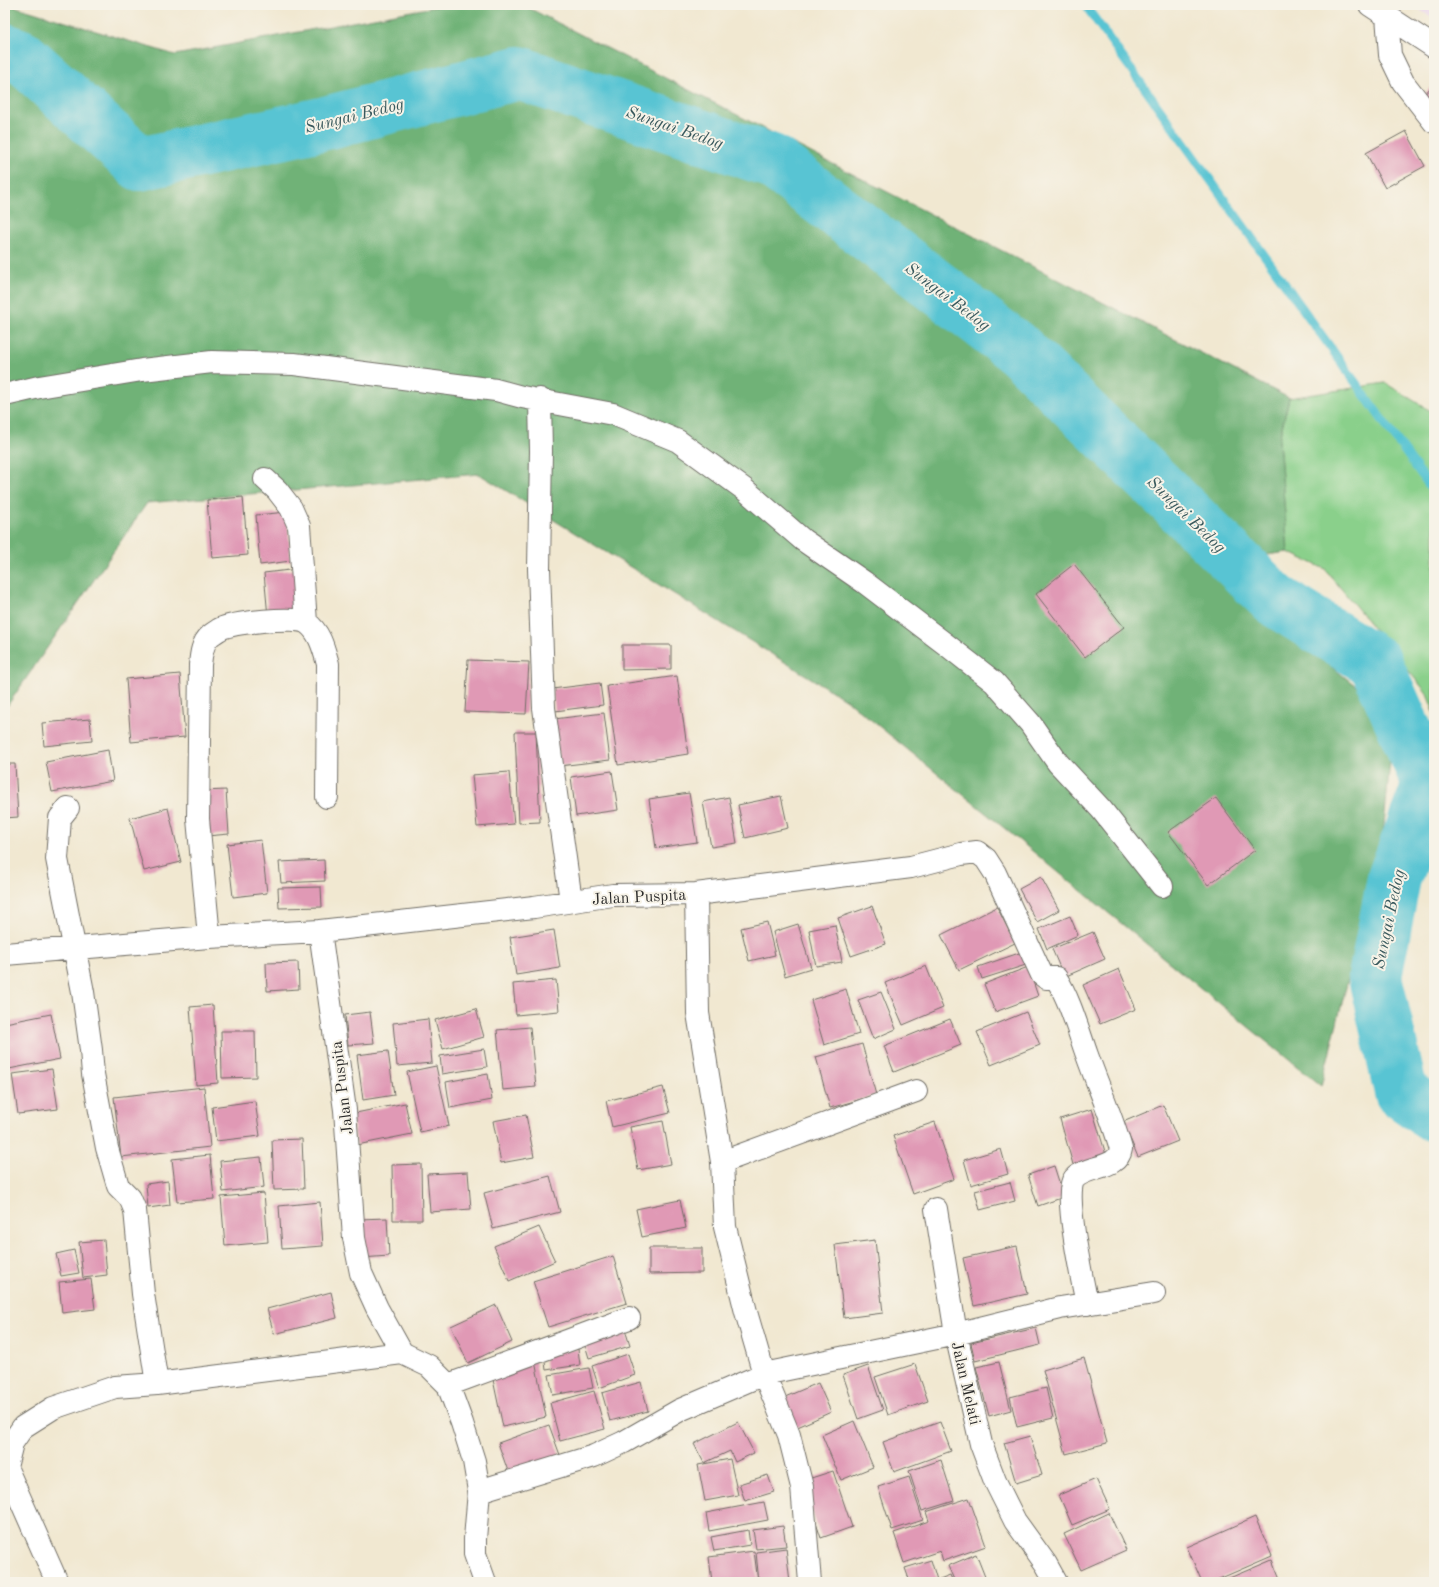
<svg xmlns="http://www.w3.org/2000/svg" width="1439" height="1587" viewBox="0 0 1439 1587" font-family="'Old Standard TT',serif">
	<rect width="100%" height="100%" fill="#f7f3e8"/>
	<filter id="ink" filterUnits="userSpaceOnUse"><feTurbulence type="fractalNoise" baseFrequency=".025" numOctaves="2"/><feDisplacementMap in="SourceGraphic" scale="8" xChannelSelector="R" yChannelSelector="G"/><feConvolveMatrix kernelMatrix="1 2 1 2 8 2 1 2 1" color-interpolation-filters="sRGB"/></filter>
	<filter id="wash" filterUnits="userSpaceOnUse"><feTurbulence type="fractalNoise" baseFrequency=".012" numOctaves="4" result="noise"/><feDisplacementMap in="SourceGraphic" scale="16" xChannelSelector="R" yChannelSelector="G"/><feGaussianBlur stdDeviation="0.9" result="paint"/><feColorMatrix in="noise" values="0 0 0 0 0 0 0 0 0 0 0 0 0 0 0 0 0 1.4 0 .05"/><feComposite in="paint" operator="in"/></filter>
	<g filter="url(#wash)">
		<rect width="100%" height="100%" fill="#f1e8d1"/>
		<path fill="#e9d2ee" d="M 1411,5 L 1434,5 L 1434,18 Z"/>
		<path fill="#8ad08b" stroke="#5a7e5b" d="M 1385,383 L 1434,413 L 1434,712 L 1426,692 L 1325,569 L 1288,552 L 1279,440 L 1289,398 Z"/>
		<path fill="#6fb277" stroke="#4d6e51" d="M 5,5 L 10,5 L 175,55 L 444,5 L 523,5 L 1289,398 L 1279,440 L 1288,552 L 1267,555 L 1243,597 L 1365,693 L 1391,750 L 1382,846 L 1321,1086 L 848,701 L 479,474 L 147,503 L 5,709 Z"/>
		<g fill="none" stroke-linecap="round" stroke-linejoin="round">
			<path stroke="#59c4d3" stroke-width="9" d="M 1085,5 L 1434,492"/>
			<path stroke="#59c4d3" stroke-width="54" d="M 5,50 L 21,56 L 140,164 L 326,123 L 519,73 L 772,161 L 1019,350 L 1275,600 L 1375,662 L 1429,784 L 1394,878 L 1375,977 L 1401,1092 L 1434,1115"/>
		</g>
		<g id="blocks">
			<path fill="#e099b5" d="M 1434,84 L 1434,112 L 1420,99 Z
				M 1406,131 L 1425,166 L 1385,188 L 1366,153 Z
				M 243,497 L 248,555 L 212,558 L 207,500 Z
				M 287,512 L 291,561 L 260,565 L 256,515 Z
				M 1074,564 L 1124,627 L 1085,657 L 1036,594 Z
				M 298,569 L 303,613 L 268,617 L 264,573 Z
				M 622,645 L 671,645 L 671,669 L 622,670 Z
				M 468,660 L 529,662 L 526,714 L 465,712 Z
				M 180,674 L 185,737 L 131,742 L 126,679 Z
				M 677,676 L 688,754 L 618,765 L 607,686 Z
				M 600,683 L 603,705 L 555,711 L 552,689 Z
				M 604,713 L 610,760 L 559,766 L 554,719 Z
				M 90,719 L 92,741 L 44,746 L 42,723 Z
				M 515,732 L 536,732 L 540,822 L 519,823 Z
				M 108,750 L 113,781 L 52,792 L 46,762 Z
				M 5,764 L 15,764 L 18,817 L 5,818 Z
				M 612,771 L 618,810 L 576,816 L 571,777 Z
				M 509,772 L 514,824 L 477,827 L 472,775 Z
				M 226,790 L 229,834 L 207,836 L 203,791 Z
				M 689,793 L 697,842 L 656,848 L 649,799 Z
				M 781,796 L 788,828 L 745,838 L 738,805 Z
				M 729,797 L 737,843 L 711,847 L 703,802 Z
				M 1216,798 L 1255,850 L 1208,885 L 1168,832 Z
				M 168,808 L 181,862 L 144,871 L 130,818 Z
				M 261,840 L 267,893 L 233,897 L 227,844 Z
				M 324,860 L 325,881 L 281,883 L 279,862 Z
				M 1041,877 L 1059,910 L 1037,922 L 1019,889 Z
				M 321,887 L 322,907 L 279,908 L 278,888 Z
				M 872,906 L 886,944 L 851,956 L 838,918 Z
				M 997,907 L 1015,943 L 959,970 L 941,935 Z
				M 1070,916 L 1078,935 L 1047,949 L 1039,929 Z
				M 767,922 L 775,955 L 749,961 L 741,928 Z
				M 798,924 L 811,968 L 785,976 L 773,932 Z
				M 835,925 L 842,962 L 816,966 L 809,930 Z
				M 554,930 L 560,968 L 516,975 L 510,937 Z
				M 1093,932 L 1105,959 L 1064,977 L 1052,949 Z
				M 1025,951 L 1029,964 L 982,979 L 978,967 Z
				M 298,962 L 299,989 L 267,991 L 266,963 Z
				M 926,966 L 943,1008 L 903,1025 L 885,983 Z
				M 1028,967 L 1038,996 L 995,1012 L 984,984 Z
				M 1119,969 L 1136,1009 L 1100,1024 L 1083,985 Z
				M 556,980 L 559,1011 L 516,1015 L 513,984 Z
				M 846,989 L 859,1034 L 824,1045 L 811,1000 Z
				M 881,992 L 896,1029 L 873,1039 L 858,1000 Z
				M 213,1005 L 218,1083 L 196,1085 L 190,1007 Z
				M 476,1009 L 484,1037 L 443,1049 L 435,1020 Z
				M 370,1012 L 374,1043 L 348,1045 L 345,1015 Z
				M 1026,1012 L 1040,1045 L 991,1065 L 977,1032 Z
				M 51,1014 L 60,1059 L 9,1069 L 5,1047 L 5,1023 Z
				M 428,1019 L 432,1063 L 397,1066 L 393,1023 Z
				M 950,1019 L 961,1045 L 894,1072 L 884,1046 Z
				M 530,1027 L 536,1087 L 503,1090 L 497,1030 Z
				M 221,1031 L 255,1031 L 256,1077 L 222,1078 Z
				M 862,1044 L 876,1095 L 830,1108 L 816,1057 Z
				M 484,1049 L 487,1067 L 442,1074 L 440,1056 Z
				M 388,1051 L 394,1095 L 363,1100 L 357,1055 Z
				M 436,1066 L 449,1126 L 420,1132 L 407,1072 Z
				M 52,1069 L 58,1109 L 18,1114 L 12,1074 Z
				M 488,1074 L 492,1100 L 450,1108 L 446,1082 Z
				M 204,1087 L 210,1147 L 121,1157 L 114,1097 Z
				M 663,1087 L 670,1113 L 612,1127 L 606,1101 Z
				M 255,1101 L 260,1136 L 216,1141 L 212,1107 Z
				M 405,1103 L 412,1134 L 357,1145 L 351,1114 Z
				M 1163,1105 L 1178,1141 L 1138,1157 L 1123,1122 Z
				M 1092,1109 L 1107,1158 L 1074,1168 L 1060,1119 Z
				M 526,1115 L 534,1157 L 501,1163 L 493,1121 Z
				M 663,1121 L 671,1164 L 638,1170 L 630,1127 Z
				M 935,1122 L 954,1179 L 913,1194 L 893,1136 Z
				M 302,1139 L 304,1189 L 274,1190 L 272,1140 Z
				M 1001,1149 L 1008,1174 L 971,1185 L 964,1160 Z
				M 210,1155 L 214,1199 L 177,1202 L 172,1159 Z
				M 261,1157 L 264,1187 L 223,1192 L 220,1161 Z
				M 421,1164 L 422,1220 L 393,1220 L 392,1165 Z
				M 1054,1166 L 1064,1197 L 1038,1206 L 1028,1175 Z
				M 468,1172 L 471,1209 L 430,1212 L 427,1174 Z
				M 550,1176 L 560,1212 L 493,1229 L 484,1193 Z
				M 168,1181 L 170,1205 L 148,1208 L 146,1184 Z
				M 1010,1182 L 1015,1201 L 980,1210 L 975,1191 Z
				M 264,1193 L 268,1242 L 225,1246 L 221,1197 Z
				M 680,1200 L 686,1228 L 642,1237 L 636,1209 Z
				M 320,1202 L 323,1246 L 282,1249 L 279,1206 Z
				M 387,1218 L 389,1256 L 361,1258 L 359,1219 Z
				M 539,1227 L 555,1261 L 509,1281 L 494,1246 Z
				M 104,1240 L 107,1275 L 83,1278 L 79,1242 Z
				M 875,1240 L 883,1313 L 844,1318 L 835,1245 Z
				M 1017,1246 L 1027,1294 L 974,1306 L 963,1258 Z
				M 649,1248 L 702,1248 L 702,1273 L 649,1274 Z
				M 74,1250 L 79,1273 L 61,1276 L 56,1254 Z
				M 613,1256 L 627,1303 L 548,1327 L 533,1281 Z
				M 91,1279 L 95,1309 L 62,1313 L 59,1282 Z
				M 331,1292 L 337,1318 L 274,1334 L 267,1309 Z
				M 496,1305 L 512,1342 L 468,1363 L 451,1326 Z
				M 624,1326 L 630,1346 L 589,1358 L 583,1338 Z
				M 1036,1328 L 1040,1345 L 975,1361 L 971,1343 Z
				M 578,1349 L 580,1365 L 546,1370 L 544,1354 Z
				M 628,1354 L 635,1375 L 599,1388 L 592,1366 Z
				M 1084,1358 L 1107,1443 L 1066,1454 L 1043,1370 Z
				M 535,1361 L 546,1417 L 503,1427 L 491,1370 Z
				M 999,1362 L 1011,1410 L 989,1416 L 976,1367 Z
				M 915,1364 L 928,1401 L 888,1415 L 875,1377 Z
				M 868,1366 L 883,1410 L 858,1419 L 843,1375 Z
				M 589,1368 L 593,1388 L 553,1395 L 549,1375 Z
				M 641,1382 L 648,1411 L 610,1421 L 602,1393 Z
				M 818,1383 L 831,1412 L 791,1430 L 778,1400 Z
				M 1046,1388 L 1053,1418 L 1017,1427 L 1010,1397 Z
				M 594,1391 L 605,1429 L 560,1441 L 550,1403 Z
				M 854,1421 L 873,1467 L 841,1480 L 822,1435 Z
				M 738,1422 L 754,1453 L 735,1462 L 730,1451 L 704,1463 L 694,1444 Z
				M 940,1422 L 951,1451 L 894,1472 L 883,1442 Z
				M 549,1425 L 560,1455 L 509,1474 L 498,1443 Z
				M 1030,1436 L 1042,1475 L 1016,1483 L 1004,1443 Z
				M 730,1459 L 738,1495 L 705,1501 L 698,1465 Z
				M 941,1460 L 954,1501 L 922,1511 L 909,1471 Z
				M 833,1471 L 852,1527 L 821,1538 L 802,1481 Z
				M 768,1475 L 774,1492 L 745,1501 L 739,1484 Z
				M 909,1477 L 923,1520 L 892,1530 L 878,1487 Z
				M 1096,1479 L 1110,1509 L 1072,1525 L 1059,1495 Z
				M 969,1498 L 986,1546 L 943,1561 L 940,1551 L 904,1563 L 894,1533 L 929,1521 L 926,1512 Z
				M 764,1502 L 768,1520 L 709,1531 L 706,1513 Z
				M 1109,1513 L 1126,1550 L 1081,1570 L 1064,1534 Z
				M 1255,1517 L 1272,1556 L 1212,1582 L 1202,1582 L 1187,1547 Z
				M 783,1526 L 786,1546 L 756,1549 L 753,1530 Z
				M 748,1530 L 750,1545 L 714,1551 L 711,1537 Z
				M 786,1548 L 790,1582 L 759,1582 L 756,1552 Z
				M 754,1551 L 758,1582 L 712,1582 L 709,1557 Z
				M 976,1554 L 987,1582 L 955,1582 L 948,1566 Z
				M 931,1560 L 937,1580 L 929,1582 L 910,1582 L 905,1568 Z
				M 1272,1560 L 1281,1582 L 1220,1582 Z
				M 950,1575 L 953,1582 L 932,1582 Z"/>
		</g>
	</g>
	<g filter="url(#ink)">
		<use href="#blocks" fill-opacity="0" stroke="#706d65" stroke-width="1"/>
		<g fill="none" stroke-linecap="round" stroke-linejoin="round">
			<defs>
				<path id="minor" d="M 1370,5 L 1434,47
					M 1387,16 L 1390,55 L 1403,82 L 1434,122
					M 5,395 L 39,387 L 142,370 L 212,362 L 294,364 L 496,390 L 522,397 L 613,414 L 678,441 L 744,489 L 803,540 L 864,582 L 948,646 L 994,682 L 1030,723 L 1058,763 L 1101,809 L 1162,886
					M 540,399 L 541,451 L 539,569 L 544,708 L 571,901
					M 265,479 L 277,490 L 291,508 L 299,526 L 306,622
					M 68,808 L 60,818 L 57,859 L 83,992 L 91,1050 L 93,1074 L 107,1148 L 118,1186 L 130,1198 L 135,1210 L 143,1294 L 157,1384
					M 696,894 L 698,1013 L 722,1162 L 725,1227 L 746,1312 L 764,1374 L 789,1435 L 802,1487 L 810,1582
					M 209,937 L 198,819 L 200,665 C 201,655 202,643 210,636 C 212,634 217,631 220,629 C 233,623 296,615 307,623 C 320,632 324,650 328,664 L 327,797
					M 5,954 L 209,937 L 320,931
					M 722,1162 L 916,1091
					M 936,1209 L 956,1334 L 1060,1308 L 1154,1293
					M 448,1385 L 629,1318
					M 479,1491 L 594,1456 L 624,1442 L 680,1410 L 764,1374 L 956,1334 L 981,1444 L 995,1481 L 1015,1521 L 1046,1564 L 1056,1582
					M 57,1582 L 6,1467 L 12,1443 L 23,1427 L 53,1408 L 115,1387 L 157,1384 L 402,1353
					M 485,1582 L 475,1554 L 475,1539 L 479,1491 L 474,1461 L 462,1423 L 448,1385 L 429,1366 L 402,1353 L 377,1308 L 361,1273 L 354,1238 L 345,1110 L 320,931 L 534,907 L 613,895 L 696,894 L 911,867 L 961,854 L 977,852 L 986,859 L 995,873 L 1042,975 L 1046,978 L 1056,978 C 1070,1000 1078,1030 1087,1055 C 1098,1086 1112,1117 1121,1149 C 1118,1170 1086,1165 1074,1179 C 1063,1192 1083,1284 1087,1304"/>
			</defs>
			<use href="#minor" stroke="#706d65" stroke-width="24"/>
			<use href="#minor" stroke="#fff" stroke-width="22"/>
		</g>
	</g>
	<g text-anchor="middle" stroke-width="4" stroke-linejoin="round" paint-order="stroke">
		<g font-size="16" fill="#2b2b2b" stroke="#f7f3e8">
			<text transform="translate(639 896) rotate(-3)" y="6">Jalan Puspita</text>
			<text transform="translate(341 1088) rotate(-97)" y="6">Jalan Puspita</text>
			<text transform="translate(967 1383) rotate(77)" y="6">Jalan Melati</text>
		</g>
		<g font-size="17" font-style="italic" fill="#39595d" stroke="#f7f3e8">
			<text transform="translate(354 115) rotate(-14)" y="6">Sungai Bedog</text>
			<text transform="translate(675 127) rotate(19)" y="6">Sungai Bedog</text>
			<text transform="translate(948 296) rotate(37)" y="6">Sungai Bedog</text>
			<text transform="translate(1187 514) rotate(44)" y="6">Sungai Bedog</text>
			<text transform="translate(1388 919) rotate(-78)" y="6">Sungai Bedog</text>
		</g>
	</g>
	<rect width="1439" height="1587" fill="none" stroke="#f7f3e8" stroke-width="20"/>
</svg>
